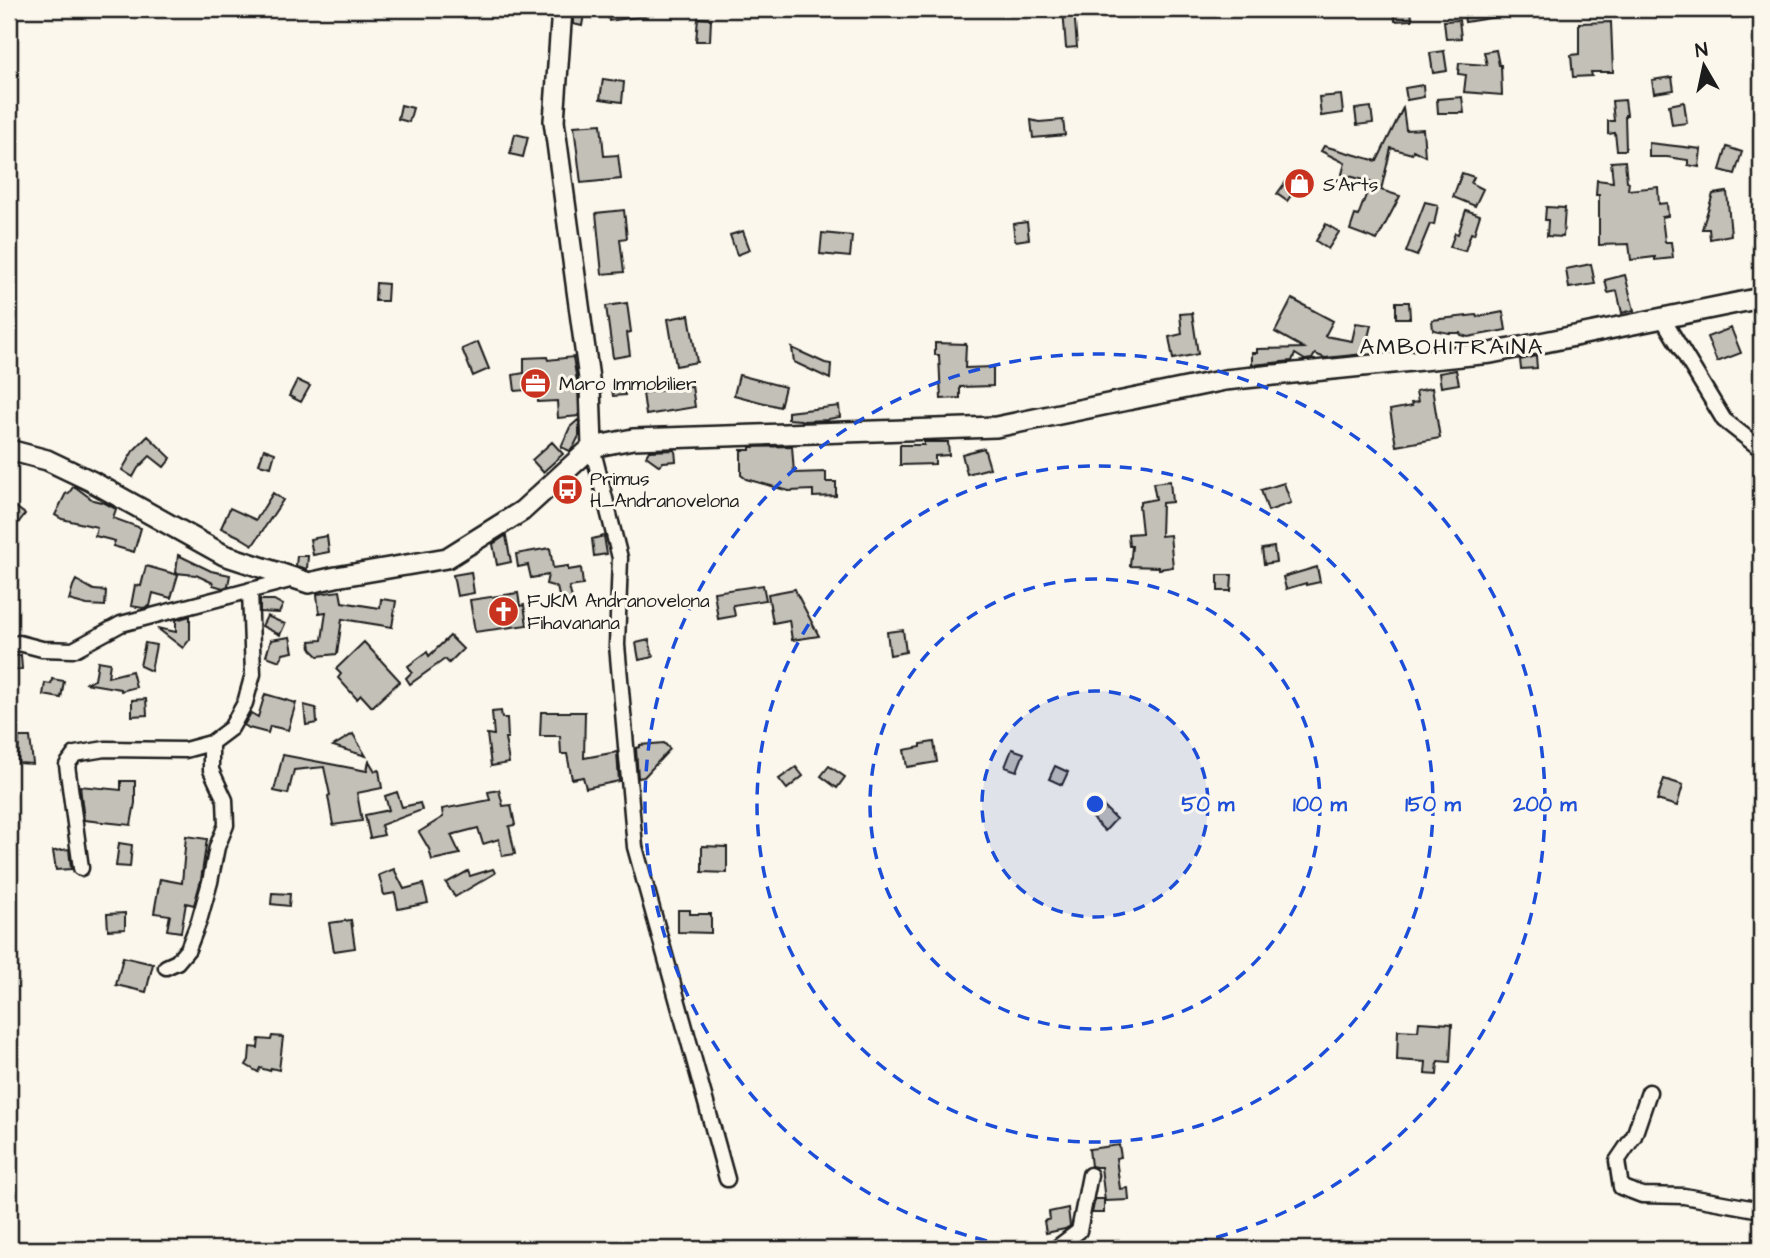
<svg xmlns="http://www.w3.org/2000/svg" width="1770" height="1258" viewBox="0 0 1770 1258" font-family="'Architects Daughter',sans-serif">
	<rect width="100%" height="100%" fill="#fbf7ec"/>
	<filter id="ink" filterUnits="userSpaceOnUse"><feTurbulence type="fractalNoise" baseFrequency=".0143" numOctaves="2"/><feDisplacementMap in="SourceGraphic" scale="14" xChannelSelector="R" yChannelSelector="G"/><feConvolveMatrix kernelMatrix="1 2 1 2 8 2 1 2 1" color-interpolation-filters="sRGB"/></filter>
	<g filter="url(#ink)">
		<path fill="#c3c0b8" stroke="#1c1c1c" stroke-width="2" d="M 607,9 L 644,9 L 645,16 L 609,21 Z
			M 1063,9 L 1074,9 L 1077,47 L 1066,48 Z
			M 1394,9 L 1411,9 L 1412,20 L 1395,21 Z
			M 1463,9 L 1503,9 L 1503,16 L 1465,22 Z
			M 574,12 L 584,14 L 582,26 L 573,24 Z
			M 698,18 L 711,19 L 710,41 L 696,41 Z
			M 1459,20 L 1461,38 L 1446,39 L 1444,21 Z
			M 1611,22 L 1613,72 L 1591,72 L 1592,76 L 1573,77 L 1571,55 L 1579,54 L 1579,23 Z
			M 1496,50 L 1499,65 L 1501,65 L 1502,95 L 1464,92 L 1466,75 L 1458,74 L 1459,63 L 1487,65 L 1484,52 Z
			M 1444,51 L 1447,71 L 1433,73 L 1430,53 Z
			M 1672,77 L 1674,90 L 1654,93 L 1652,80 Z
			M 603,79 L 624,82 L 622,102 L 600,99 Z
			M 1423,85 L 1424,97 L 1407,100 L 1405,88 Z
			M 1341,95 L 1343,113 L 1321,116 L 1319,97 Z
			M 1462,97 L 1464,113 L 1438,113 L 1437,99 Z
			M 1625,100 L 1627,115 L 1625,115 L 1626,150 L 1617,150 L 1615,133 L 1608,134 L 1608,121 L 1614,121 L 1612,101 Z
			M 1684,102 L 1687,123 L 1672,125 L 1669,105 Z
			M 401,105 L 413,108 L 409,122 L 398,119 Z
			M 1371,107 L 1373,123 L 1357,125 L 1355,109 Z
			M 1403,108 L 1406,130 L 1423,129 L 1425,156 L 1413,150 L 1412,154 L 1391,148 L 1381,190 L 1400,196 L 1377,240 L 1350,230 L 1355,215 L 1358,216 L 1371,182 L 1342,174 L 1345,163 L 1321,151 L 1324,146 L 1377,161 Z
			M 1031,120 L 1039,122 L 1063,120 L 1065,135 L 1033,138 Z
			M 601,124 L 604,156 L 618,155 L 621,179 L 581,183 L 574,126 Z
			M 515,134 L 528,137 L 523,157 L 510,154 Z
			M 1649,143 L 1701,149 L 1699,167 L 1688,165 L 1688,160 L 1667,157 L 1649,157 Z
			M 1727,147 L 1742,152 L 1735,174 L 1720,170 Z
			M 1625,161 L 1627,181 L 1629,182 L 1628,190 L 1658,187 L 1659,204 L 1667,203 L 1668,216 L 1662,217 L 1665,242 L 1671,242 L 1673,258 L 1655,260 L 1655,257 L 1631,260 L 1629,244 L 1599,245 L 1599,195 L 1596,195 L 1597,180 L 1613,182 L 1611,162 Z
			M 1462,173 L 1474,177 L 1471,183 L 1483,189 L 1475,206 L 1453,197 Z
			M 1287,180 L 1297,187 L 1287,201 L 1277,194 Z
			M 1727,192 L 1731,235 L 1710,239 L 1709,229 L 1702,229 L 1713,194 Z
			M 1425,202 L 1438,205 L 1434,225 L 1430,224 L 1417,256 L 1406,252 Z
			M 1546,207 L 1565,208 L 1563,237 L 1547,236 L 1548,220 L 1545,220 Z
			M 624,210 L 627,238 L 620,239 L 624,272 L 602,274 L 596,213 Z
			M 1466,210 L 1480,215 L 1474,234 L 1471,233 L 1465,251 L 1450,247 L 1455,233 L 1458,234 Z
			M 1027,222 L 1029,239 L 1015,241 L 1013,224 Z
			M 1326,224 L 1339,232 L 1328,249 L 1316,241 Z
			M 743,231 L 750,250 L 737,255 L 730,235 Z
			M 822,233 L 852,236 L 850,257 L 820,254 Z
			M 1591,264 L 1595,284 L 1569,288 L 1566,269 Z
			M 1625,275 L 1634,310 L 1622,313 L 1617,291 L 1608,293 L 1605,280 Z
			M 376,283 L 388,284 L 387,301 L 375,301 Z
			M 1292,299 L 1333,321 L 1325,336 L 1352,341 L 1356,323 L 1371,325 L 1364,354 L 1325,358 L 1315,354 L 1312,359 L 1305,360 L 1295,354 L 1292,361 L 1252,365 L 1252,353 L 1257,353 L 1257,349 L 1304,348 L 1275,332 Z
			M 1396,302 L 1409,302 L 1410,318 L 1396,318 Z
			M 627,303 L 631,332 L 627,333 L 630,355 L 613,358 L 606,306 Z
			M 1503,312 L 1506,330 L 1468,337 L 1461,335 L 1460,333 L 1449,333 L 1433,330 L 1432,320 L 1476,315 L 1477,317 Z
			M 1192,313 L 1198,354 L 1173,359 L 1169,337 L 1182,334 L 1180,314 Z
			M 689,315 L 697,362 L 676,366 L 668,319 Z
			M 1731,328 L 1741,353 L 1717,362 L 1707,337 Z
			M 478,342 L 489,369 L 473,376 L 462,349 Z
			M 935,343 L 966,344 L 965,368 L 993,367 L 993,386 L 960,387 L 960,398 L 941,399 L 939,355 L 935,355 Z
			M 792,348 L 825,363 L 831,364 L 830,379 L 794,362 Z
			M 1536,356 L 1537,368 L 1521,369 L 1520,360 Z
			M 547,357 L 548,360 L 573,357 L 578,387 L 579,416 L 558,418 L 557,401 L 538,402 L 537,389 L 515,391 L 513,375 L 524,373 L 524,358 Z
			M 1456,370 L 1459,384 L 1441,387 L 1439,373 Z
			M 739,375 L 785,387 L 780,407 L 734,395 Z
			M 297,380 L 310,386 L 301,402 L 289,396 Z
			M 623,381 L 625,395 L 613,396 L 611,382 Z
			M 692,386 L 695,407 L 646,415 L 643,393 Z
			M 1432,388 L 1440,438 L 1396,446 L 1390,410 L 1412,406 L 1411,403 L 1418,402 L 1416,391 Z
			M 839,406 L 840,417 L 828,419 L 828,420 L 802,421 L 801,420 L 788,419 L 788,412 Z
			M 579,419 L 579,436 L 574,446 L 570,451 L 561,447 L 570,427 Z
			M 148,436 L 171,458 L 164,467 L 150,456 L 138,468 L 133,477 L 122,470 L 133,451 Z
			M 552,442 L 563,454 L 543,472 L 532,460 Z
			M 924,442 L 948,442 L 949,455 L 935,456 L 935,464 L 900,465 L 900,445 L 924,445 Z
			M 792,446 L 794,473 L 826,472 L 826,482 L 836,482 L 836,496 L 813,497 L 813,490 L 789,491 L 746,479 L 741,475 L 741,450 L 750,450 L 750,447 Z
			M 984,448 L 990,468 L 967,474 L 962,454 Z
			M 264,449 L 275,453 L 271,467 L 259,464 Z
			M 675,450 L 676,461 L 663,462 L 660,466 L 646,456 L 649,451 Z
			M 1170,481 L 1172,502 L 1162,503 L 1161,536 L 1170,535 L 1173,567 L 1159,569 L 1159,567 L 1130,566 L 1132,546 L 1129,546 L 1128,534 L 1142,533 L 1139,505 L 1140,504 L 1140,502 L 1156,499 L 1153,483 Z
			M 1284,483 L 1291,503 L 1268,511 L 1261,490 Z
			M 74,486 L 93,500 L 105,503 L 116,509 L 113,518 L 141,528 L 134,552 L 113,546 L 115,541 L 95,536 L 97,527 L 62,519 L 55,515 L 66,493 L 68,494 Z
			M 273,493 L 283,500 L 253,545 L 238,536 L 221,528 L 230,508 L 256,520 Z
			M 9,502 L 25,514 L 9,535 Z
			M 327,536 L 329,552 L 313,555 L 310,539 Z
			M 505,536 L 506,536 L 511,562 L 497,565 L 493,544 Z
			M 604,536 L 607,554 L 594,556 L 592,539 Z
			M 1274,547 L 1276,562 L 1264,564 L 1262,549 Z
			M 550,548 L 553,568 L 568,566 L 568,570 L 581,568 L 583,585 L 569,587 L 573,602 L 561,605 L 557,587 L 546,584 L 548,575 L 531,578 L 528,565 L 518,567 L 516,554 Z
			M 178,555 L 211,571 L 230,575 L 228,586 L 223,588 L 213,585 L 213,583 L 196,575 L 176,573 Z
			M 297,556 L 308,556 L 307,569 L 296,566 Z
			M 146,566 L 178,575 L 171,598 L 153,593 L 150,606 L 143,608 L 131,606 L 135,585 L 141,586 Z
			M 1317,567 L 1320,582 L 1306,585 L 1306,583 L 1286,589 L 1283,577 Z
			M 471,572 L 474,593 L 457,596 L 453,575 Z
			M 1218,575 L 1232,575 L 1231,591 L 1218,591 Z
			M 76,580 L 94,590 L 106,591 L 105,606 L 87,605 L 69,600 L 73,586 Z
			M 763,585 L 766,600 L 733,605 L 735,616 L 718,619 L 714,592 Z
			M 795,589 L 797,594 L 819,636 L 792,640 L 789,620 L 773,623 L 768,594 Z
			M 340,591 L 342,602 L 380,608 L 381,599 L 396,601 L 392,627 L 342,619 L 337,654 L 318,656 L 311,649 L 310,641 L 322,640 L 326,612 L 319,613 L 317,594 Z
			M 518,593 L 520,606 L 524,605 L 527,625 L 475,632 L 470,600 Z
			M 260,600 L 274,600 L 283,605 L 279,613 L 260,612 Z
			M 190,616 L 190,639 L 183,648 L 157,628 L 176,632 L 176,620 Z
			M 267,616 L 285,624 L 280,635 L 262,626 Z
			M 903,630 L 906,652 L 890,655 L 887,632 Z
			M 450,636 L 463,649 L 449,663 L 445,659 L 410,684 L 406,678 L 412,672 L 408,666 L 427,652 L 429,656 Z
			M 290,637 L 293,652 L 283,654 L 280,661 L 266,656 L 271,640 Z
			M 649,640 L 653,657 L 639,660 L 636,643 Z
			M 364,642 L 400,681 L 372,707 L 361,695 L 357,699 L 338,678 L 341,674 L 336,669 Z
			M 145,643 L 156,645 L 151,671 L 140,666 Z
			M 21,655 L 22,669 L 9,671 L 9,657 Z
			M 98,661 L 110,663 L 108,677 L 132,671 L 136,687 L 121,691 L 121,689 L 85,683 L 95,680 Z
			M 52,679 L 64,681 L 61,698 L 43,695 L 45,683 L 51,684 Z
			M 265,694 L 296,703 L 288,730 L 270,726 L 268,733 L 249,728 L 244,725 L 251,713 L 258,717 Z
			M 146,699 L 147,715 L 132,716 L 132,700 Z
			M 304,705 L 316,708 L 317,723 L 306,725 Z
			M 501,711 L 502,718 L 507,718 L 508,738 L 505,738 L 509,763 L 491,766 L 487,734 L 494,735 L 492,712 Z
			M 541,712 L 585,712 L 584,758 L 617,752 L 619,781 L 586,788 L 583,777 L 572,779 L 567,754 L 561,754 L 560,736 L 540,736 Z
			M 353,734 L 366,756 L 333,746 Z
			M 19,737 L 30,737 L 33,764 L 18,763 Z
			M 934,742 L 937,762 L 907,767 L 904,750 L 921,747 L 921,744 Z
			M 664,743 L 670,749 L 644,777 L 638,778 L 636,748 L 640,747 L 640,745 Z
			M 1012,749 L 1024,753 L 1017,771 L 1005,767 Z
			M 283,755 L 367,771 L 369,761 L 375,771 L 379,770 L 382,788 L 357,793 L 362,821 L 333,825 L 328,796 L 330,795 L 324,767 L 294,770 L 288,794 L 274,791 Z
			M 829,766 L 845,777 L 837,788 L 821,776 Z
			M 1055,766 L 1068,772 L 1062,785 L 1049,779 Z
			M 796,767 L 803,776 L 787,789 L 779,779 Z
			M 1664,779 L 1683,785 L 1677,806 L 1657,800 Z
			M 121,781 L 135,781 L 135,803 L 131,825 L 84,820 L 80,786 L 121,790 Z
			M 499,790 L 503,806 L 511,805 L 515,825 L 509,826 L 515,854 L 502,856 L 499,839 L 483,844 L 478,828 L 451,835 L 460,854 L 432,860 L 429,849 L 419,832 L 443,817 L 442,809 L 490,800 L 488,792 Z
			M 397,792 L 402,807 L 420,803 L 422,810 L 381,825 L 384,835 L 370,838 L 365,815 L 389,810 L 385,796 Z
			M 1103,806 L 1116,819 L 1105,831 L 1092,818 Z
			M 186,836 L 207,839 L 201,880 L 194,905 L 186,903 L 181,932 L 167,930 L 170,915 L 154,913 L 160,879 L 182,883 Z
			M 119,843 L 132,845 L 130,867 L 116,866 Z
			M 702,846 L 727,847 L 727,873 L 702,872 Z
			M 69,849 L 71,869 L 56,870 L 53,851 Z
			M 394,869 L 404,889 L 423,884 L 428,903 L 398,909 L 395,893 L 384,895 L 379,875 Z
			M 493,869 L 495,873 L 455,897 L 446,883 L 468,871 L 470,876 Z
			M 272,893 L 290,894 L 289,906 L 271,904 Z
			M 678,910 L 690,910 L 690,914 L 711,914 L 711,933 L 678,932 Z
			M 125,913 L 125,929 L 108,930 L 107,914 Z
			M 351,920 L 355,948 L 334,951 L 329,923 Z
			M 123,957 L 153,964 L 146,992 L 116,985 Z
			M 1419,1022 L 1452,1024 L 1450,1062 L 1438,1061 L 1437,1075 L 1425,1074 L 1426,1062 L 1397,1060 L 1398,1030 L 1418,1031 Z
			M 272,1036 L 283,1037 L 279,1070 L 271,1068 L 270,1071 L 260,1068 L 258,1072 L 246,1065 L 249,1060 L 250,1047 L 258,1048 L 259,1039 L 271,1040 Z
			M 1119,1145 L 1121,1157 L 1116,1158 L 1120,1189 L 1128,1188 L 1129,1200 L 1105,1201 L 1101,1167 L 1096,1167 L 1091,1166 L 1089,1149 Z
			M 1095,1199 L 1104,1199 L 1104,1213 L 1092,1213 Z
			M 1068,1208 L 1070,1226 L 1065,1229 L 1046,1233 L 1044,1221 L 1050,1219 L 1049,1212 Z"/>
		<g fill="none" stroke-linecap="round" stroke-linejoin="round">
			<defs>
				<path id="street" d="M 1663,319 L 1724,420 L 1761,449
					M 592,447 L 620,558 L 617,645 L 635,847 L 727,1179
					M 9,646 L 19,643 L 42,649 L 73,650 L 121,624 L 294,579
					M 81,868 L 67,765 L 75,754 L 105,749 L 185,750 L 211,743 L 231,728 L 245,703 L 253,674 L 250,590
					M 166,967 L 177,962 L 188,949 L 199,921 L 210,882 L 217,847 L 226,825 L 225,800 L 211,770 L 211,743
					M 1649,1092 L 1634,1136 L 1617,1161 L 1621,1187 L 1642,1195 L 1684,1196 L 1761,1210
					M 1058,1249 L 1059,1246 L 1079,1231 L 1090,1175"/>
				<path id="secondary" d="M 562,9 L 554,121 L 590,386 L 592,447
					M 9,450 L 47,460 L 91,481 L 224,555 L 309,583 L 336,577 L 447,558 L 522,511 L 592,447 L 633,439 L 996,427 L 1225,380 L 1491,353 L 1761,298"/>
			</defs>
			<use href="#street" stroke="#1c1c1c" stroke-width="19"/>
			<use href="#secondary" stroke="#1c1c1c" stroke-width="24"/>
			<use href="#street" stroke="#fbf7ec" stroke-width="14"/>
			<use href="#secondary" stroke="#fbf7ec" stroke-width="19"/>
		</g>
	</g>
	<circle cx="1095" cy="804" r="113" fill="#1d4ed8" fill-opacity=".12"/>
	<g fill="none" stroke="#1d4ed8" stroke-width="3.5" stroke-dasharray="12 9">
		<circle cx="1095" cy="804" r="113"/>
		<circle cx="1095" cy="804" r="225"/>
		<circle cx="1095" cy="804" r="338"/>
		<path d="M1028 1249A450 450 0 1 1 1162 1249"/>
	</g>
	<defs>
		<symbol id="shop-disc" viewBox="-11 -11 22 22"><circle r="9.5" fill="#c8321e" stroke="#fbf7ec"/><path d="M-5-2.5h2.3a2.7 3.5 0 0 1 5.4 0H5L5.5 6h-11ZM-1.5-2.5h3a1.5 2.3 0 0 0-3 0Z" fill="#fff"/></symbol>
		<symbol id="office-disc" viewBox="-11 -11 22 22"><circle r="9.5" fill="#c8321e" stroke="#fbf7ec"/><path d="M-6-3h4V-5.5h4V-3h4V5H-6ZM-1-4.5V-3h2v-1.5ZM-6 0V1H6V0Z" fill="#fff"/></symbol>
		<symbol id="bus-disc" viewBox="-11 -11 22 22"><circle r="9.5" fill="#c8321e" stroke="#fbf7ec"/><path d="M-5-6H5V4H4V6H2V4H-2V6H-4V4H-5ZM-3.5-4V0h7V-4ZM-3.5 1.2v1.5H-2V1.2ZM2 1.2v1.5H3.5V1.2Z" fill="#fff"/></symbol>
		<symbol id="church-disc" viewBox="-11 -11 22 22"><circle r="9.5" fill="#c8321e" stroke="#fbf7ec"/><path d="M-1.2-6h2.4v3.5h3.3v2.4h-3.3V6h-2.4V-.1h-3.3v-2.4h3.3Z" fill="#fff"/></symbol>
	</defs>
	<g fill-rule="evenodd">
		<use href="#shop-disc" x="1282" y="166" width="35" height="35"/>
		<use href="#office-disc" x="518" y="366" width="35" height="35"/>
		<use href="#bus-disc" x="550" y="472" width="35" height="35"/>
		<use href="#church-disc" x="486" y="594" width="35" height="35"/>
	</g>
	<g text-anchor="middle" stroke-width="6" stroke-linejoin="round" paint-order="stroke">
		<g font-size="19" fill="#1c1c1c" stroke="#fbf7ec" text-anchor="start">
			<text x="1323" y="191">S'Arts</text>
			<text x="559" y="390">Maro Immobilier</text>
			<text x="590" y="485">Primus<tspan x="590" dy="22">H_Andranovelona</tspan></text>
			<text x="527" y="607">FJKM Andranovelona<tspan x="527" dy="22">Fihavanana</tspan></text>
		</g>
		<g font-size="23" letter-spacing="2" fill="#1c1c1c" stroke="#fbf7ec">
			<text x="1452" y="354">AMBOHITRAINA</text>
		</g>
	</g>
	<circle cx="1095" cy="804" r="10" fill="#1d4ed8" stroke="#fbf7ec" stroke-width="3.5"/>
	<g font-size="21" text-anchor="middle" font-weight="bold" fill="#1d4ed8" stroke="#fbf7ec" stroke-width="6" stroke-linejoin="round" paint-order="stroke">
		<text x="1208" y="811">50 m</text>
		<text x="1320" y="811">100 m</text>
		<text x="1433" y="811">150 m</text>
		<text x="1545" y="811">200 m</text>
	</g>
	<rect width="1770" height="1258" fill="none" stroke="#fbf7ec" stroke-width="35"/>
	<rect x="18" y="18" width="1735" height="1223" fill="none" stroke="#1c1c1c" stroke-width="2.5" filter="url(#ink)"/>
	<g transform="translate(1704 66) rotate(351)" stroke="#fbf7ec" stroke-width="5" paint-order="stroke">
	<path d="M0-5L12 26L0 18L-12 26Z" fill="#1c1c1c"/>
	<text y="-10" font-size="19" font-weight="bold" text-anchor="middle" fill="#1c1c1c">N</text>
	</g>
</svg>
